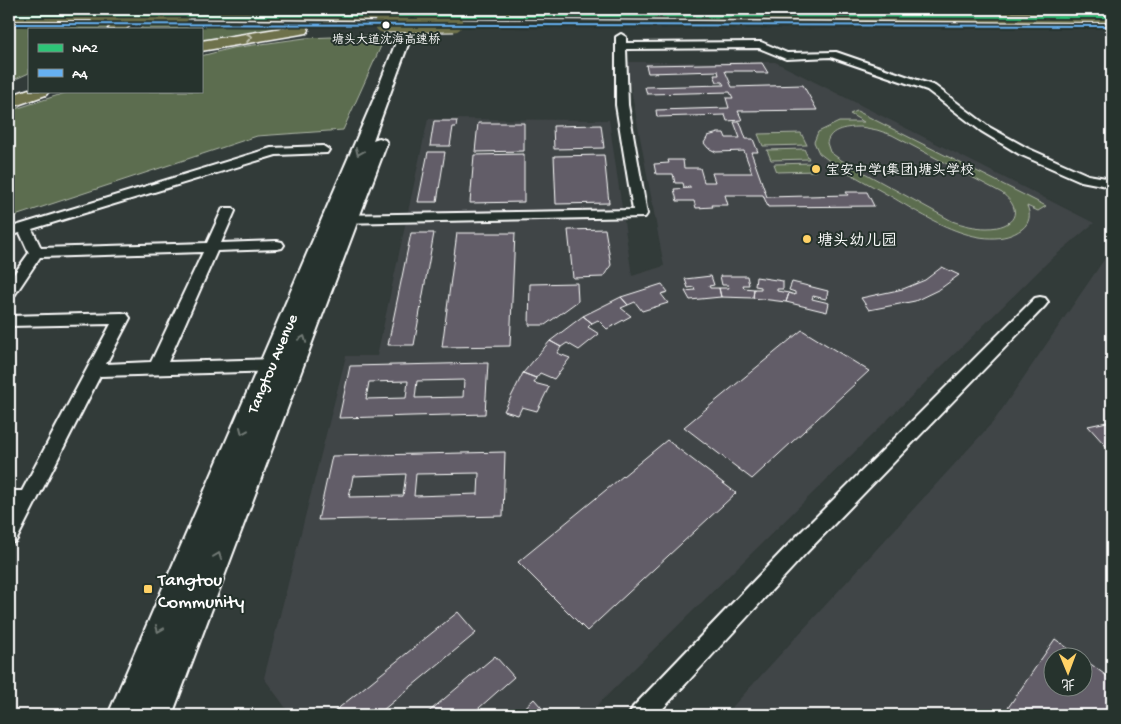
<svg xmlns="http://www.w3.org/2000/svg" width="1121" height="724" viewBox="0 0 1121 724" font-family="'Gochi Hand','LXGW WenKai TC',sans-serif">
	<rect width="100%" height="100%" fill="#323b39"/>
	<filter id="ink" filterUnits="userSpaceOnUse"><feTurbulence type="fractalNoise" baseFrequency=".02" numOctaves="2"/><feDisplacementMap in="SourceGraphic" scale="10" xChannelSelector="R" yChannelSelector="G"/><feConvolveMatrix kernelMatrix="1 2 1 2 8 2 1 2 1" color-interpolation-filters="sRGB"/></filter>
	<g filter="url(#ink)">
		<path fill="#404547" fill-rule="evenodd" d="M 626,62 L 775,62 L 1094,223 L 1050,260 L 587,715 L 291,715 L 264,678 L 346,356 L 377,356 L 428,119 L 609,120 L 632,276 L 664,266 Z
			M 1112,248 L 1112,715 L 725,715 L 994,421 ZM 1054,656 L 1084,656 L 1084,686 L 1054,686 Z"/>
		<path fill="#5c6d4f" stroke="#aeb6a7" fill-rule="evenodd" d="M 9,22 L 116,23 L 108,29 L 29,29 L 29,73 L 9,82 Z
			M 337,22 L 201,41 L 201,29 L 140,29 L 146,24 Z
			M 386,35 L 343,130 L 257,136 L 9,218 L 9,111 L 71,91 L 201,91 L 201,56 L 232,48 L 305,38 Z
			M 857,111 L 1046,206 L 1038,211 L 1027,206 C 1031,214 1030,223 1022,229 C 985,256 924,216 892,197 C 872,186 852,175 832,163 L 819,153 L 814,142 L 818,132 L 839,122 L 864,122 L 850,114 ZM 861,127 L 877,130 L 892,135 L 1002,193 C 1025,211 1014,228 987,228 C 975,228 963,225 952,221 L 841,160 L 830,152 L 827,143 C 830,128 848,127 861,127 Z
			M 801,133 L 807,145 L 763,146 L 758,134 Z
			M 804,149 L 809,159 L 771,160 L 767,150 Z
			M 812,163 L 816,171 L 777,172 L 774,164 Z"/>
		<path fill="#625d68" stroke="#fff" fill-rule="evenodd" d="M 762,63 L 768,73 L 756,73 L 754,71 L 725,71 L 732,87 L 803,85 L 817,110 L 738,111 L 742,120 L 727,121 L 725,115 L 657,117 L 656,110 L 729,108 L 726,98 L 733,98 L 730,92 L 647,94 L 645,87 L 724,85 L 722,82 L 717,82 L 714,75 L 719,75 L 718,71 L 648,73 L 646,65 Z
			M 434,121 L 457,121 L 456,127 L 453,127 L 450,146 L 430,146 Z
			M 734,122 L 740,122 L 746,139 L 753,139 L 758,152 L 751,152 L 767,197 L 848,195 L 846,192 L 867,192 L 874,206 L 768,207 L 763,195 L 725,195 L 728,205 L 712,205 L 713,207 L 696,208 L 694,201 L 677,201 L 674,189 L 690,188 L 690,186 L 684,187 L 683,183 L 675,183 L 673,174 L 656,174 L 654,164 L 669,163 L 668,160 L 683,160 L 684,168 L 700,168 L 704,182 L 715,182 L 712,173 L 752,173 L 744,151 L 716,152 L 708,148 L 704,143 L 708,136 L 718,133 L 724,133 L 726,138 L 740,138 Z
			M 478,123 L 524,123 L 524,151 L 475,152 Z
			M 601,125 L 604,148 L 554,149 L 553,126 Z
			M 428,152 L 445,152 L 437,202 L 418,202 Z
			M 524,154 L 524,202 L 470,203 L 474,155 Z
			M 604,155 L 609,203 L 556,204 L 554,156 Z
			M 605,229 L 611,265 L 603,277 L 573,278 L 568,230 Z
			M 411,233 L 434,233 L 414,345 L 388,345 Z
			M 457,233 L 515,233 L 510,346 L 442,347 Z
			M 942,267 L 959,275 L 940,289 L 915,301 L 869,310 L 861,298 L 903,289 L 925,280 Z
			M 711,276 L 714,285 L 709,286 L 710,288 L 719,288 L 721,297 L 690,300 L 685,291 L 695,290 L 694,287 L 688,288 L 685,279 Z
			M 720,276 L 747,276 L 749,285 L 743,285 L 744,288 L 754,289 L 753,298 L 721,297 L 719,288 L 729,288 L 728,285 L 722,285 Z
			M 756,277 L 783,281 L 783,289 L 777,289 L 777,291 L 789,293 L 786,302 L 753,298 L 754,289 L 761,289 L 761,287 L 755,286 Z
			M 792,282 L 828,291 L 826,299 L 813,296 L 812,299 L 829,303 L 827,312 L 786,302 L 789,293 L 795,295 L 795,292 L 789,290 Z
			M 577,283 L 578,301 L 545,325 L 529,325 L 530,284 Z
			M 662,284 L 668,292 L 661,294 L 668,303 L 642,311 L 635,302 L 628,305 L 621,297 Z
			M 621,297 L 628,305 L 621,308 L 631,316 L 607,329 L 598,320 L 592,323 L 583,316 Z
			M 583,316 L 592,323 L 588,327 L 599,334 L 579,350 L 567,343 L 561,347 L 550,341 Z
			M 802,330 L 869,371 L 752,479 L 684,427 Z
			M 550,341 L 561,347 L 557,353 L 570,358 L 554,379 L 540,373 L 536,378 L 523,373 Z
			M 488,363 L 485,414 L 339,418 L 350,366 ZM 464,380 L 463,397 L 415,398 L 417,381 ZM 408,381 L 406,398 L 366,399 L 369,382 Z
			M 523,373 L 536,378 L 534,383 L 549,387 L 537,411 L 522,407 L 518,415 L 504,411 Z
			M 1112,421 L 1112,453 L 1088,426 Z
			M 667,440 L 736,493 L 587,631 L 518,562 Z
			M 505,452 L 503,516 L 318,520 L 332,456 ZM 479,473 L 478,494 L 414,496 L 416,474 ZM 406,474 L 403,496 L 349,497 L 353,476 Z
			M 458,612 L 476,633 L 377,715 L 330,715 Z
			M 1055,639 L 1079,656 L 1054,656 L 1054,686 L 1084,686 L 1084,659 L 1112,680 L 1112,715 L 1003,715 Z
			M 495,656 L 514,677 L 471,715 L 425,715 Z
			M 534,699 L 548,715 L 517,715 Z"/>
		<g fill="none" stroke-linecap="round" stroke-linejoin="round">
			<defs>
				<path id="street" d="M 621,34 L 626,37 L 626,43 L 761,42 L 787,53 L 836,52 L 935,86 L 989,127 L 1027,148 L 1088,175 L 1112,179 L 1112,187 L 1081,181 L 1019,154 L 981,131 L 927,90 L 831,57 L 786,59 L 759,48 L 626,49 L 628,105 L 647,214 L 645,217 L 338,223 L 331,219 L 338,215 L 633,210 L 616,105 L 616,37 Z
					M 323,146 L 329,150 L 327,153 L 276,155 L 32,229 L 41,248 L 207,243 L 223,208 L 233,208 L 235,211 L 221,243 L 277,241 L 282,242 L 284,245 L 282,248 L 277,249 L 217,251 L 168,362 L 280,359 L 286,361 L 288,365 L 286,369 L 280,371 L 100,376 L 16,541 L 9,544 L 9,516 L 14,507 L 9,507 L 9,491 L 22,491 L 111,324 L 9,326 L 9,316 L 122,313 L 127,314 L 130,318 L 106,364 L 151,362 L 203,252 L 40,257 L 14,296 L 9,297 L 9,281 L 29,253 L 20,233 L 9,236 L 9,228 L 271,148 Z
					M 1040,297 L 1045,298 L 1048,302 L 1045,306 L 806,553 L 657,715 L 629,715 L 633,707 L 792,541 L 1035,298 Z"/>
				<path id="secondary" d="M 409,9 L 421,9 L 373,140 L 379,138 L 385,140 L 387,143 L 172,715 L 108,715 L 375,96 Z"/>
				<path id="highway" d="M 132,9 L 149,9 L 126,29 L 108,29 Z
					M 9,10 L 98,10 L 104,12 L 106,15 L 104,18 L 98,20 L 9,20 Z
					M 181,10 L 387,10 L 393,12 L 395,15 L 393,18 L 387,20 L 175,18 L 173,15 L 175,12 Z
					M 456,10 L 1112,12 L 1112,22 L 450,18 L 448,15 L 450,12 Z
					M 301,25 L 307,27 L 309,30 L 307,33 L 201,51 L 201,41 Z
					M 29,89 L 29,91 L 49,91 L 46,95 L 9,108 L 9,96 Z"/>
			</defs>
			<use href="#street" stroke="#fff" stroke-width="4"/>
			<use href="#secondary" stroke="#fff" stroke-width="4"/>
			<use href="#highway" stroke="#fff" stroke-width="3"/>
			<use href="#street" fill="#26332d" fill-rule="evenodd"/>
			<use href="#secondary" fill="#26332d" fill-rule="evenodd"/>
			<use href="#highway" fill="#6e714b" fill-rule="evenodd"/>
			<defs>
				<path id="highway-bridge" d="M 98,15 L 181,15
					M 383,24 L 454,23"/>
			</defs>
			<use href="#highway-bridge" stroke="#fff" stroke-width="19" stroke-linecap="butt"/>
			<use href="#highway-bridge" stroke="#6e714b" stroke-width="17"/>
			<defs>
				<path id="bus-1" d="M 9,14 L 1112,16 L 1112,18 L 9,16 Z"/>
				<path id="bus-2" d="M 9,23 L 1112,25 L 1112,27 L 9,25 Z"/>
			</defs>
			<use href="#bus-1" stroke="#26332d" stroke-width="4"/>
			<use href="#bus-2" stroke="#26332d" stroke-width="4"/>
			<use href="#bus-1" fill="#2dc577" fill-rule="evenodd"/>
			<use href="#bus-2" fill="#66b1f2" fill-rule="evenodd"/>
		</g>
		<defs><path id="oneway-chevron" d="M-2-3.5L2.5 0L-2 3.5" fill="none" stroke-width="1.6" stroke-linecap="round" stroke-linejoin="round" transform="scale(1.25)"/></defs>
		<use stroke="#bebfae" href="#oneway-chevron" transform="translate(249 37) rotate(-9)"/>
		<g stroke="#727a76">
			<use href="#oneway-chevron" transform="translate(359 152) rotate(113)"/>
			<use href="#oneway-chevron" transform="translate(303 339) rotate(-69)"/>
			<use href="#oneway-chevron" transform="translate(243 431) rotate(113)"/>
			<use href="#oneway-chevron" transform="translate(218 556) rotate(-69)"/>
			<use href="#oneway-chevron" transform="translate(159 629) rotate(113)"/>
		</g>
	</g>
	<circle fill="#fff" stroke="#26332d" stroke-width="2" cx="386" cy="25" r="4.5"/>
	<g fill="#ffd166" stroke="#26332d" stroke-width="2">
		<circle cx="816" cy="169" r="5"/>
		<circle cx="807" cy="239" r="5"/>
		<rect x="143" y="584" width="10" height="10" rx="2.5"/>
	</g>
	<g text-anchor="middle" stroke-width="4" stroke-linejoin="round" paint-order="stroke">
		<g font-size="12" fill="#fff" stroke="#26332d">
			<text x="386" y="43">塘头大道沈海高速桥</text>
		</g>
		<g font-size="14" fill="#fff" stroke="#26332d" text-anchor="start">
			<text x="826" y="174">宝安中学(集团)塘头学校</text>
		</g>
		<g font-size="16" fill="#fff" stroke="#26332d" text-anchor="start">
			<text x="817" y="245">塘头幼儿园</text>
		</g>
		<g font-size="16" fill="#fff" stroke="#26332d">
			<text transform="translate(271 363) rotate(-67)" y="6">Tangtou Avenue</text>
		</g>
		<g font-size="19" fill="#fff" stroke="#26332d" text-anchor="start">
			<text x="158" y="585">Tangtou<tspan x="158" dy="22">Community</tspan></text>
		</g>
	</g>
	<rect width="1121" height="724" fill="none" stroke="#26332d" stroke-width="30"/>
	<rect x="15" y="15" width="1091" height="694" fill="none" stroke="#fff" stroke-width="2" filter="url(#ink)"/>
	<rect x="28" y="28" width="175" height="65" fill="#26332d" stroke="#7d8581"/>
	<rect x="38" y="44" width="25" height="8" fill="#2dc577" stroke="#7d8581"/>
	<text x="72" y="52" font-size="15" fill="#ffffff">NA2</text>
	<rect x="38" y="69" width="25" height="8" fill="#66b1f2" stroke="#7d8581"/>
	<text x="72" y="78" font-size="15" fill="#ffffff">A4</text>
	<g transform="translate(1068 672) rotate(179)"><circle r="24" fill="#26332d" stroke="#7d8581"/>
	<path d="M0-4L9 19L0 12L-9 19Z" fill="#ffd166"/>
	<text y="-8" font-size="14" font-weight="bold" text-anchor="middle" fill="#ffffff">北</text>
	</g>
</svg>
